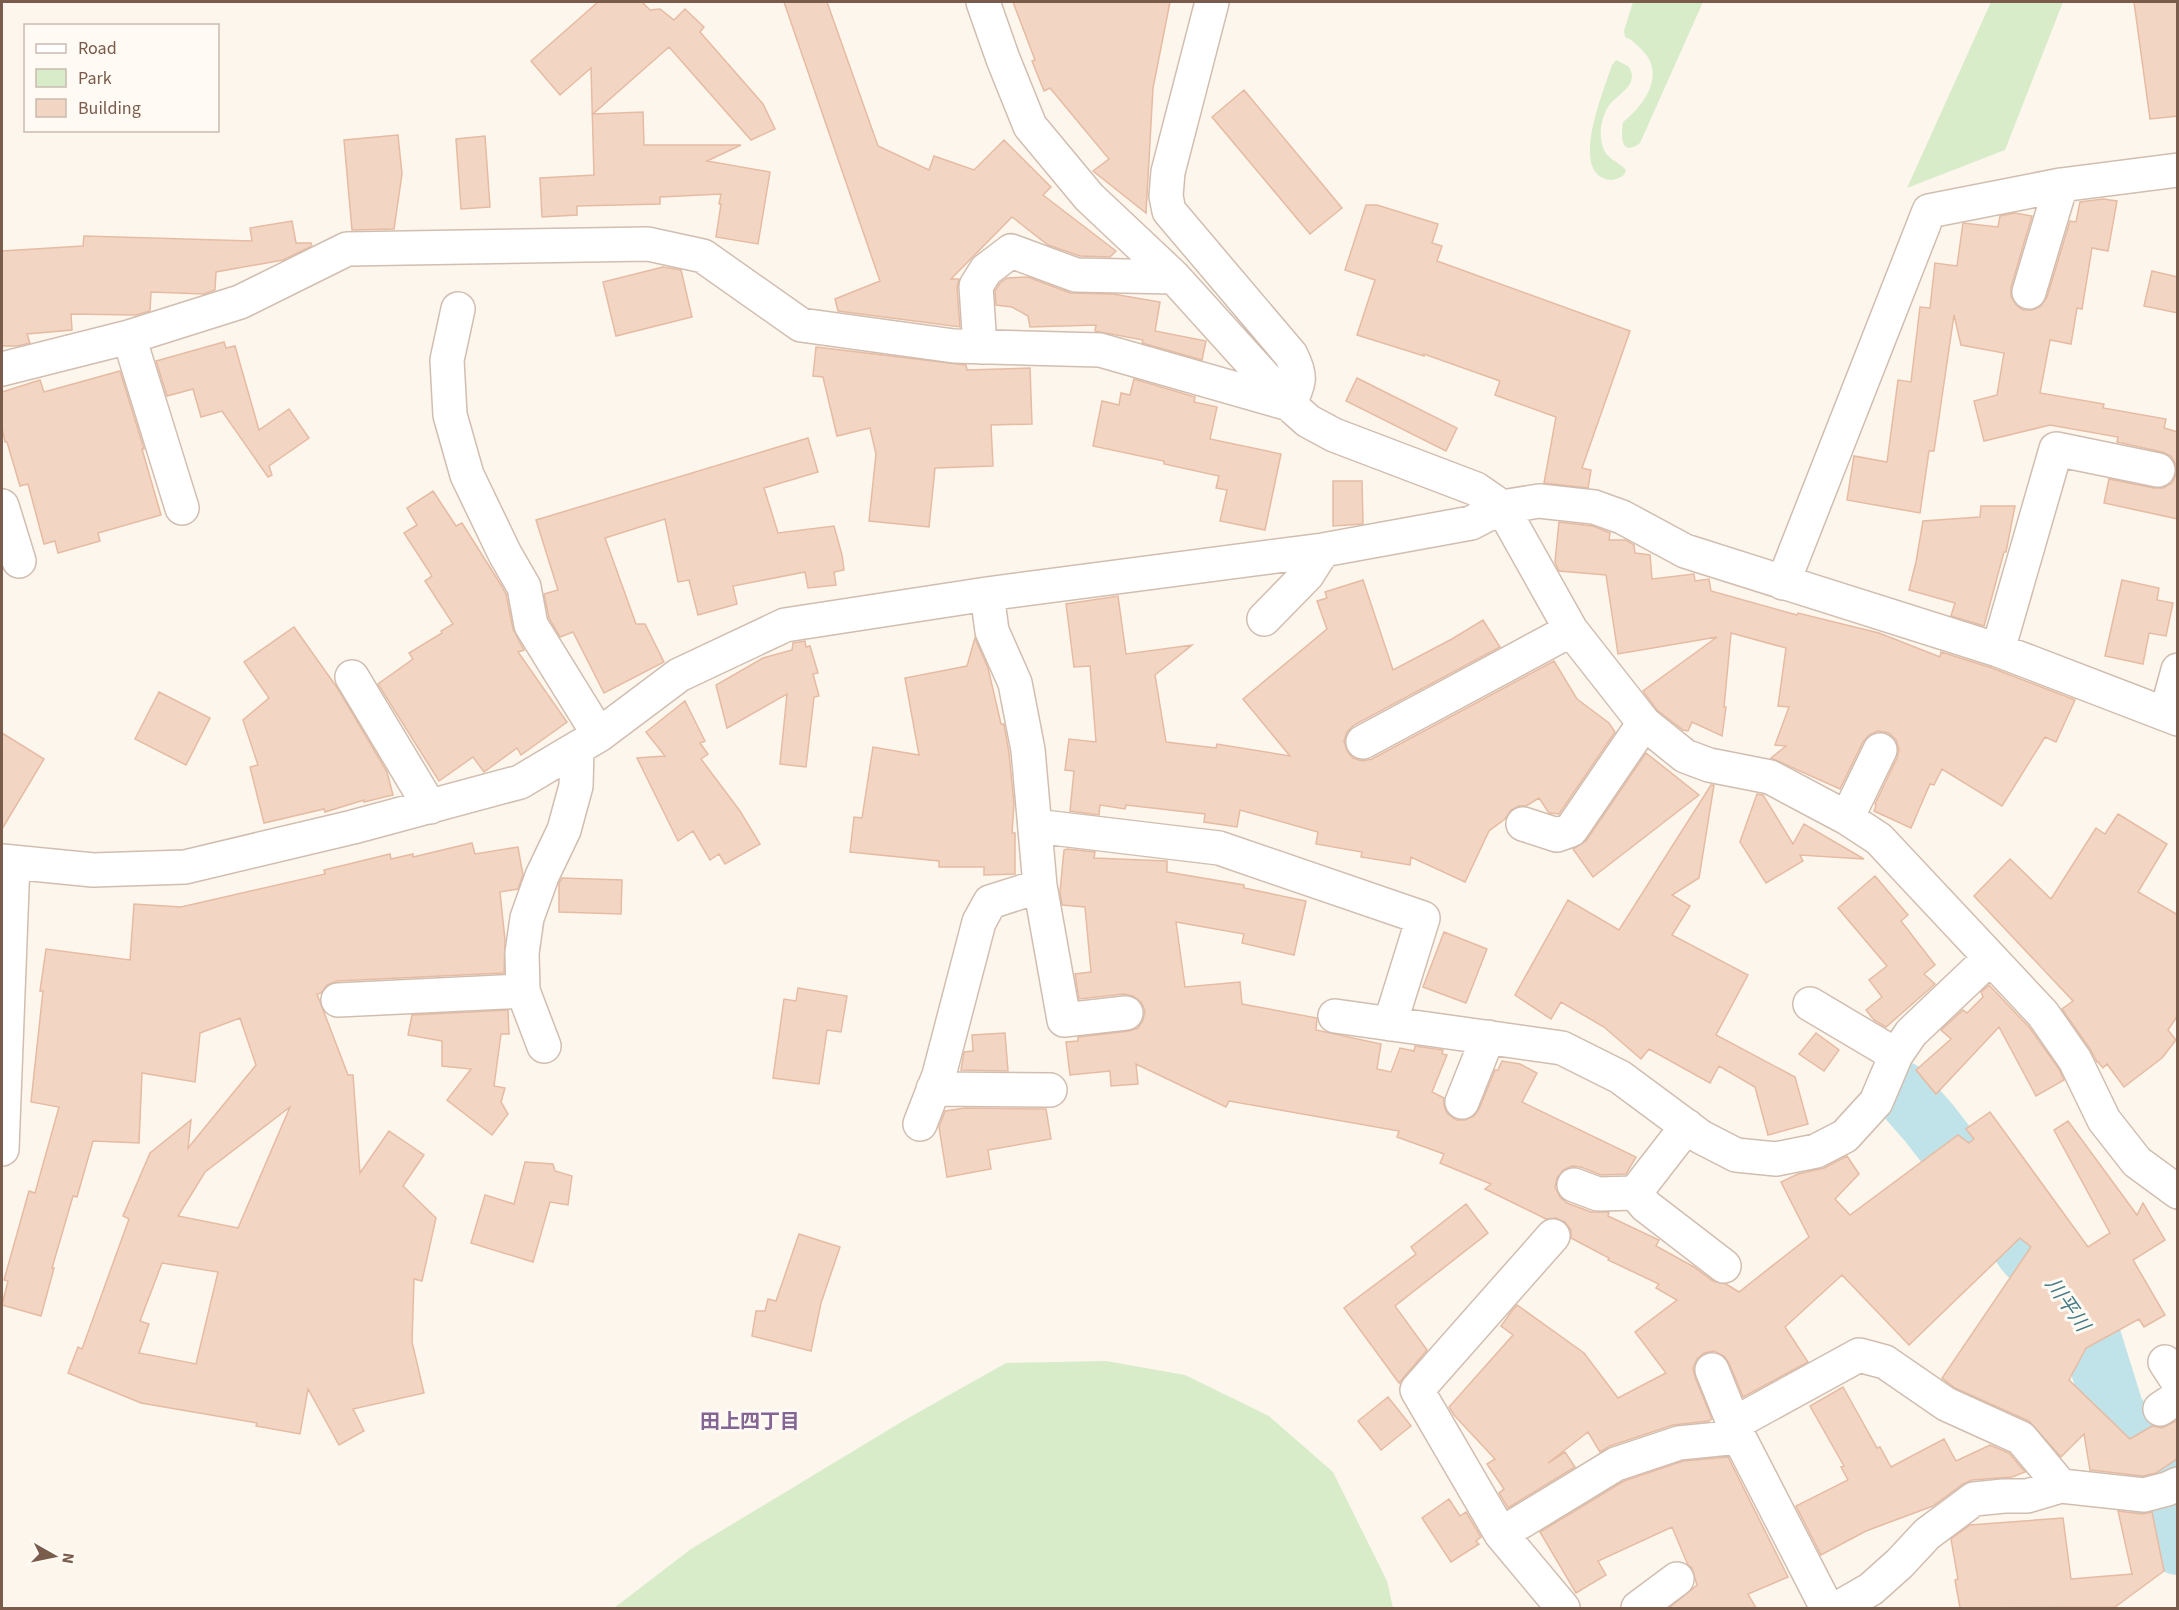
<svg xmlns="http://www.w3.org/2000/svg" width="2179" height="1610" viewBox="0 0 2179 1610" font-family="'Source Sans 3','Noto Sans JP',sans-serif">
	<rect width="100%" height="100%" fill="#fdf6ec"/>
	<path fill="#d8ecc9" d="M 1633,2 L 1703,2 L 1640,143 C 1620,158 1621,135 1623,122 C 1646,104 1667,72 1640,48 C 1635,43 1631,39 1625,37 L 1624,31 Z
		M 1991,2 L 2063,2 L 2005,150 L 1907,188 Z
		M 1616,60 L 1628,66 C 1642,85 1615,95 1608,107 C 1600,121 1598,138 1605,152 C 1609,159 1620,163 1626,170 L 1624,175 C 1617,179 1612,182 1603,178 C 1572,165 1605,87 1612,65 Z
		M 1106,1361 L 1185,1375 L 1269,1416 L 1333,1472 L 1387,1581 L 1393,1608 L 614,1608 L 691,1549 L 903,1421 L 1006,1363 Z"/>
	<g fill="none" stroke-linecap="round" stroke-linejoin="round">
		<path stroke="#bfe3e8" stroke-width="60" d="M 1901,1091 L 1929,1123 L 1988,1199 L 2026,1252 L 2062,1292 L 2090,1334 L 2115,1414 L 2152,1455 L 2159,1505 L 2178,1545"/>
	</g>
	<path fill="#f3d5c3" stroke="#e6bba3" stroke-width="1.5" fill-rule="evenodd" d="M 598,2 L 642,2 L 650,10 L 660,9 L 674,20 L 685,9 L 704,27 L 700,32 L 763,104 L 775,129 L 751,140 L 669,47 L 593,114 L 643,112 L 644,145 L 741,145 L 707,161 L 770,172 L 758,244 L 716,237 L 721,204 L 719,204 L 721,194 L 660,197 L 660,204 L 577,206 L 577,215 L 542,217 L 540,178 L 594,175 L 591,68 L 560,95 L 531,61 Z
		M 784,2 L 827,2 L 878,146 L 929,170 L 934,156 L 974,170 L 1004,140 L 1051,187 L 1043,195 L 1116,251 L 1110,257 L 1080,256 L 1048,245 L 1012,217 L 951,279 L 959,279 L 957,287 L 960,327 L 838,311 L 835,299 L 880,281 Z
		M 1013,2 L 1170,2 L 1153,88 L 1146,213 L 1093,171 L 1109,159 L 1050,88 L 1044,91 L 1032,61 L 1035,60 Z
		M 2134,2 L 2178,2 L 2178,116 L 2150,119 Z
		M 1244,90 L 1342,208 L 1310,234 L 1212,117 Z
		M 398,135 L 402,174 L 394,229 L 352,230 L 344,140 Z
		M 485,136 L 490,207 L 461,209 L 456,139 Z
		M 2103,199 L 2117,201 L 2108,251 L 2092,248 L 2082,309 L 2077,308 L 2071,344 L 2050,340 L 2040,393 L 2104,404 L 2103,408 L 2166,419 L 2164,428 L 2178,432 L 2178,519 L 2104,503 L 2109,479 L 2154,488 L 2163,488 L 2172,483 L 2176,474 L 2176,465 L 2171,456 L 2162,452 L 2117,442 L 2118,437 L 2050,425 L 1984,441 L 1974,401 L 1997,395 L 2004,353 L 1961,345 L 1954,315 L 1934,451 L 1929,451 L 1920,513 L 1847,500 L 1854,456 L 1887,462 L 1898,380 L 1911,382 L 1920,307 L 1930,308 L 1935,263 L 1957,266 L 1963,223 L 1998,227 L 2000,216 L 2015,213 L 2032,216 L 2011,287 L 2011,296 L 2016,305 L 2023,310 L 2033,310 L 2041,306 L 2047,297 L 2070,221 L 2076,222 L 2080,202 Z
		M 1366,205 L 1377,205 L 1438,224 L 1432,243 L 1442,246 L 1437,261 L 1630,331 L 1582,468 L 1591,470 L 1588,488 L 1544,483 L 1556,417 L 1495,395 L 1500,381 L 1424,354 L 1424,356 L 1357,335 L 1375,280 L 1345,270 Z
		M 292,221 L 296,243 L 311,243 L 312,246 L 283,260 L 216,272 L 215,290 L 204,294 L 151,292 L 150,311 L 136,315 L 71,314 L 72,330 L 27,334 L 30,343 L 17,346 L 2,346 L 2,251 L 83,246 L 84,236 L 252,241 L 250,228 Z
		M 663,267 L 681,270 L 692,317 L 616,336 L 603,282 Z
		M 2152,271 L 2178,277 L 2178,313 L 2144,306 Z
		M 1028,277 L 1070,293 L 1113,294 L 1160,302 L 1155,331 L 1206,341 L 1202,360 L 1142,343 L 1143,340 L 1095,331 L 1096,325 L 1030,327 L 1028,316 L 1012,307 L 996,305 L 995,291 L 1000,283 L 1007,278 Z
		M 224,342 L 226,348 L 235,346 L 259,430 L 289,409 L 309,438 L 269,466 L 272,475 L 268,477 L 222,411 L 201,417 L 193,389 L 167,396 L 156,361 Z
		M 816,347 L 966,365 L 967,370 L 1030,368 L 1032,424 L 991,425 L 993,466 L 935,468 L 929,527 L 869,521 L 876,454 L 870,428 L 837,436 L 823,377 L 813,376 Z
		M 120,371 L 144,449 L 142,449 L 161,515 L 98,533 L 100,541 L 58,553 L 55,541 L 44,544 L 28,484 L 20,486 L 7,442 L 5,442 L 2,428 L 2,392 L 40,380 L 44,392 Z
		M 1357,378 L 1457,428 L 1446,451 L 1346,401 Z
		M 1134,379 L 1195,397 L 1194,402 L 1217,407 L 1210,439 L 1281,454 L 1265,530 L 1220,521 L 1227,490 L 1216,488 L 1219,476 L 1164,464 L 1164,461 L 1093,446 L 1102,401 L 1119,405 L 1121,393 L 1130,395 Z
		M 808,438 L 818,472 L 764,488 L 778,533 L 834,526 L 842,555 L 844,570 L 834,572 L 836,585 L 808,588 L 805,572 L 733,586 L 737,604 L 698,615 L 689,580 L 678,582 L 665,519 L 605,538 L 636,624 L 645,624 L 664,662 L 604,693 L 573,632 L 560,637 L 549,618 L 544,594 L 558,590 L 536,520 Z
		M 1333,481 L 1362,481 L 1363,524 L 1333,526 Z
		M 433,491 L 456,526 L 462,523 L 501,585 L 506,594 L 513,629 L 524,650 L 518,652 L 567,722 L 521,755 L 517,748 L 484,772 L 473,757 L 439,781 L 378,684 L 413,659 L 409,653 L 442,633 L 441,631 L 453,624 L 425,581 L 432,576 L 404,533 L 417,525 L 407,508 Z
		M 1981,506 L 2015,506 L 2006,552 L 2004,552 L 1984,626 L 1951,616 L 1955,603 L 1909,590 L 1916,562 L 1923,521 L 1980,517 Z
		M 1559,522 L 1593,526 L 1610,533 L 1609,540 L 1626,540 L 1634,545 L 1635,553 L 1650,555 L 1652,579 L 1694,574 L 1695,581 L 1709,579 L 1711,591 L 1797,615 L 1798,613 L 1879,633 L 1940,657 L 1941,652 L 1992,668 L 2075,700 L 2056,742 L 2045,737 L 2002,806 L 1942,769 L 1934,785 L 1930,784 L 1911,828 L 1874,811 L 1876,805 L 1875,804 L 1897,758 L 1899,749 L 1896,740 L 1889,733 L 1878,731 L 1869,735 L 1863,742 L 1840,789 L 1771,758 L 1786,746 L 1775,745 L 1789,707 L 1778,706 L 1786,648 L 1731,633 L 1724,707 L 1726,707 L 1722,736 L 1692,722 L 1688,731 L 1683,730 L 1657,710 L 1643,691 L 1717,637 L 1618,654 L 1606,575 L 1559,571 L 1555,562 Z
		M 1363,580 L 1393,670 L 1452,639 L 1483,620 L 1500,647 L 1354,725 L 1347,732 L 1344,741 L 1347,751 L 1353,758 L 1362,761 L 1372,759 L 1554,661 L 1577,699 L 1609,723 L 1615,732 L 1559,814 L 1549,813 L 1539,798 L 1526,806 L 1519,806 L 1511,810 L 1505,819 L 1489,831 L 1465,882 L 1411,857 L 1410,865 L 1361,857 L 1362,852 L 1316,844 L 1318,832 L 1240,810 L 1237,827 L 1204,822 L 1205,814 L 1126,805 L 1125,809 L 1100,805 L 1099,815 L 1070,811 L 1074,771 L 1065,770 L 1069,739 L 1096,742 L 1090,666 L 1074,667 L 1066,604 L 1118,596 L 1126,654 L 1192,645 L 1155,675 L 1166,742 L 1216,748 L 1217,744 L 1290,756 L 1243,699 L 1327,629 L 1317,601 L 1327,598 L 1325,592 Z
		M 2122,580 L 2159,588 L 2157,600 L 2173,603 L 2166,636 L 2149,633 L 2143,664 L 2105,656 Z
		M 294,627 L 338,689 L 387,772 L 393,795 L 364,802 L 364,800 L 325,812 L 324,809 L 264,823 L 250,767 L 258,765 L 243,720 L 269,698 L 244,662 Z
		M 975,638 L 988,668 L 1001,724 L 1004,724 L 1009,753 L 1014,804 L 1012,833 L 1015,833 L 1015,874 L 984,875 L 984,867 L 939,867 L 939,861 L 850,852 L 854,817 L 862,818 L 873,747 L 919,755 L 905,678 L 967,666 Z
		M 805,641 L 806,647 L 810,646 L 818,673 L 813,674 L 819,696 L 814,697 L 806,767 L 780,764 L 787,694 L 727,728 L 716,685 L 763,658 L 792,650 L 793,643 Z
		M 159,692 L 210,718 L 186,765 L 135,739 Z
		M 685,701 L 705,741 L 700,743 L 708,754 L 701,759 L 740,811 L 760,844 L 725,864 L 719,854 L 710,860 L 693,831 L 678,841 L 637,758 L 665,756 L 646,732 Z
		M 2,733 L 44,759 L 2,829 Z
		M 1646,753 L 1699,795 L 1593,877 L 1573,849 L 1586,841 Z
		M 1711,785 L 1714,785 L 1699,878 L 1672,895 L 1690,906 L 1672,935 L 1748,975 L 1716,1035 L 1795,1077 L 1808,1124 L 1768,1135 L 1755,1087 L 1719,1066 L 1710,1083 L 1649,1049 L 1641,1059 L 1604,1027 L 1561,1002 L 1551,1019 L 1515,995 L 1568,900 L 1619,930 Z
		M 1757,794 L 1763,795 L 1793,844 L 1804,824 L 1864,859 L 1800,855 L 1803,861 L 1766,883 L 1740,842 Z
		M 2118,814 L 2167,844 L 2138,892 L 2178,915 L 2178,1015 L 2168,1030 L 2176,1040 L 2162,1058 L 2124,1087 L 2107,1064 L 2103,1068 L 2098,1062 L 2097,1062 L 2090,1049 L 2062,1009 L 2073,1001 L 1974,896 L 2010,859 L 2051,899 L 2096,828 L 2105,834 Z
		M 472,843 L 475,854 L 518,847 L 523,875 L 518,889 L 500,892 L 505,940 L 504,973 L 337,981 L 327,985 L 321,993 L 317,994 L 348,1075 L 353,1075 L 360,1173 L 389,1131 L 424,1155 L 403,1186 L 436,1218 L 422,1281 L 414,1279 L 412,1342 L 424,1393 L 353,1409 L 364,1431 L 339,1445 L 308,1389 L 300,1434 L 256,1426 L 257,1423 L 141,1403 L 68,1373 L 78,1347 L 82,1349 L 129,1219 L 123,1216 L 150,1153 L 191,1120 L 188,1148 L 256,1065 L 240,1018 L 200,1033 L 195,1082 L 142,1073 L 139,1143 L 93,1141 L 77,1197 L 73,1196 L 52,1268 L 54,1268 L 41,1316 L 2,1305 L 8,1281 L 4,1280 L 29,1191 L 35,1193 L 59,1107 L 31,1102 L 43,991 L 40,991 L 46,949 L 130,960 L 134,904 L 181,907 L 325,874 L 324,870 L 390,854 L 391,859 L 413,854 L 413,857 ZM 290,1107 L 238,1228 L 178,1216 L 205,1172 ZM 162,1263 L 218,1272 L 196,1364 L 139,1353 L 149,1324 L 140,1321 Z
		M 1067,849 L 1095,852 L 1094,858 L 1167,861 L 1167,872 L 1244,885 L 1244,888 L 1306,901 L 1294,955 L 1242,943 L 1244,934 L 1176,922 L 1185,987 L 1240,982 L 1242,1004 L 1317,1018 L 1316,1030 L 1381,1044 L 1377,1069 L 1391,1072 L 1400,1048 L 1414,1051 L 1415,1046 L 1443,1050 L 1442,1054 L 1447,1055 L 1432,1092 L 1444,1098 L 1444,1105 L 1447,1113 L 1456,1120 L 1465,1120 L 1474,1116 L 1479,1109 L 1495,1070 L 1498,1070 L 1502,1061 L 1520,1064 L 1537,1073 L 1522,1102 L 1636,1157 L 1626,1174 L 1601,1175 L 1581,1167 L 1572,1166 L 1563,1170 L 1557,1178 L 1555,1187 L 1560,1197 L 1567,1203 L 1591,1212 L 1609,1212 L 1608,1216 L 1659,1240 L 1656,1246 L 1694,1267 L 1713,1281 L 1726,1284 L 1739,1292 L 1809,1237 L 1781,1182 L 1798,1174 L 1824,1168 L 1847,1156 L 1859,1174 L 1835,1199 L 1850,1215 L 1958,1135 L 1969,1143 L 1974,1139 L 1966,1129 L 1990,1112 L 2088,1247 L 2110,1233 L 2054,1130 L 2068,1121 L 2137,1215 L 2143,1203 L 2165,1240 L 2133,1260 L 2165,1315 L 2144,1327 L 2139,1319 L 2086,1348 L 2069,1380 L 2130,1439 L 2152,1426 L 2162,1428 L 2178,1420 L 2178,1458 L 2156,1473 L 2143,1476 L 2090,1470 L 2084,1434 L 2061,1457 L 2029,1421 L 1955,1388 L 1942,1378 L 2031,1247 L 2020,1238 L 1909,1345 L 1842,1275 L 1785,1327 L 1808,1362 L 1743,1397 L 1729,1363 L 1724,1356 L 1714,1351 L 1704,1353 L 1697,1359 L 1693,1368 L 1695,1377 L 1712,1419 L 1709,1421 L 1673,1425 L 1610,1446 L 1600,1452 L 1588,1432 L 1548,1463 L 1565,1452 L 1575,1467 L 1508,1508 L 1499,1493 L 1504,1489 L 1487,1464 L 1495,1459 L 1454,1415 L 1449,1407 L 1513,1335 L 1501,1326 L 1511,1312 L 1517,1305 L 1584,1353 L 1618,1398 L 1666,1373 L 1635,1332 L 1677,1300 L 1656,1288 L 1659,1284 L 1608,1260 L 1609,1258 L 1571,1238 L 1571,1230 L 1565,1222 L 1556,1218 L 1546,1219 L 1485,1189 L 1491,1184 L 1440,1163 L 1444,1154 L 1397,1137 L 1399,1131 L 1229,1101 L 1226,1107 L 1136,1064 L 1138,1084 L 1111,1086 L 1110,1071 L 1070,1075 L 1066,1042 L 1078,1041 L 1078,1037 L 1129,1031 L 1138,1028 L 1143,1020 L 1145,1011 L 1141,1002 L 1133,996 L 1124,994 L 1079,999 L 1075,974 L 1091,972 L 1085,907 L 1062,905 L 1060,892 L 1064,850 Z
		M 1875,876 L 1908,915 L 1901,921 L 1935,965 L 1924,974 L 1935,984 L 1886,1027 L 1874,1020 L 1866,1010 L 1882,997 L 1869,980 L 1887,966 L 1838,908 Z
		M 562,878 L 622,880 L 621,914 L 559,912 L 559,883 Z
		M 1444,932 L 1487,949 L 1466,1003 L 1423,987 Z
		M 1989,985 L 2029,1027 L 2059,1069 L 2064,1080 L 2036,1096 L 1999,1027 L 1936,1094 L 1916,1070 L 1951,1039 L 1941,1030 L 1963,1010 L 1967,1013 L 1983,997 L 1981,992 Z
		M 798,988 L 847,996 L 841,1032 L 827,1030 L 819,1084 L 773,1078 L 784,999 L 796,1001 Z
		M 508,1010 L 509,1034 L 501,1034 L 494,1086 L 505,1088 L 501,1102 L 508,1114 L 492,1135 L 447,1100 L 471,1069 L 442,1066 L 442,1041 L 408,1035 L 412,1015 Z
		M 1005,1033 L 1008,1071 L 961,1070 L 964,1052 L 973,1051 L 972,1035 Z
		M 1816,1033 L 1839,1050 L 1824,1071 L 1799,1054 Z
		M 965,1108 L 1046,1109 L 1051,1139 L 988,1150 L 991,1169 L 947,1177 L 939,1127 L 945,1111 Z
		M 525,1162 L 553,1164 L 555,1171 L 572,1176 L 568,1205 L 550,1202 L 533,1262 L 471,1243 L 485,1195 L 514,1204 Z
		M 1466,1204 L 1488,1233 L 1395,1306 L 1427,1350 L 1399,1383 L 1344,1308 L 1416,1254 L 1411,1247 Z
		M 799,1234 L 840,1247 L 821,1303 L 811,1351 L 752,1336 L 756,1311 L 765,1311 L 768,1299 L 776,1301 Z
		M 1843,1387 L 1877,1448 L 1880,1447 L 1891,1467 L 1944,1439 L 1956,1461 L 1990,1445 L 2009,1453 L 2025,1472 L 2012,1477 L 1972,1480 L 1963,1484 L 1933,1506 L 1866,1531 L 1821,1555 L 1796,1506 L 1848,1480 L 1841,1467 L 1844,1466 L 1810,1406 Z
		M 1388,1397 L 1411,1426 L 1381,1450 L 1358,1421 Z
		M 1728,1457 L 1788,1577 L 1748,1594 L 1756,1608 L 1669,1608 L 1697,1585 L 1692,1568 L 1688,1565 L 1672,1527 L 1598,1561 L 1606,1575 L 1576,1593 L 1540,1532 L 1624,1481 L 1683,1461 Z
		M 1449,1499 L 1460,1516 L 1466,1512 L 1481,1537 L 1476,1541 L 1479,1544 L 1451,1562 L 1422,1518 Z
		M 2118,1511 L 2142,1514 L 2152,1512 L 2164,1571 L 2115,1607 L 1960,1608 L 1955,1580 L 1958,1579 L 1951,1539 L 1970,1525 L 2063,1518 L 2071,1579 L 2132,1574 Z"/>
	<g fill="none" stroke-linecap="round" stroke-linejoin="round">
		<defs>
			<path id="minor" d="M 983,2 L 1003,59 L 1030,126 L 1089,197 L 1174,277 L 1289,404 L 1308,421 L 1334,435 L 1476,489 L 1502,507 L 1571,630 L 1644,723 L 1685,756 L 1709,765 L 1770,777 L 1847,818 L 1879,839 L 2043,1014 L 2075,1060 L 2104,1120 L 2137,1162 L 2178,1192
				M 1212,2 L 1168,172 L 1166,196 L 1169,211 L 1291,355 C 1302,377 1300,382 1289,404
				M 2029,292 L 2061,185
				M 458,309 L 447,360 L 450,415 L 467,475 L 505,554 L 524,587 L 531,625 L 599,735
				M 129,337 L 182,508
				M 980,347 L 976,286 L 986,270 L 1011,251 L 1076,275 L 1174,277
				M 2,369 L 129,337 L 240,302 L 347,249 L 648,244 L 703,256 L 801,325 L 954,346 L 1100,350 L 1289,404
				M 2,506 L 19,561
				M 1783,583 L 1929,211 L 2061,185 L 2178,170
				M 987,594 L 992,631 L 1015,683 L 1028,750 L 1040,886 L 1064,1020 L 1126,1013
				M 1264,619 L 1307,575 L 1323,550
				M 1998,650 L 2056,449 L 2158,470
				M 352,677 L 430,807
				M 2166,714 L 2178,670
				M 1363,742 L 1571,630
				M 1847,818 L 1880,750
				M 1523,824 L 1557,835 L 1571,830 L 1644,723
				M 1035,826 L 1219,848 L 1423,918 L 1390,1024
				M 2,861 L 93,870 L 185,867 L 353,827 L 520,782 L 599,735 L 679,675 L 785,625 L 987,594 L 1323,550 L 1471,523 L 1502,507 L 1539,501 L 1594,507 L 1622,517 L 1685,551 L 1998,650 L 2178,719
				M 338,1000 L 523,991
				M 1810,1004 L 1896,1055
				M 1335,1016 L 1562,1048 L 1620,1077 L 1701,1137 L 1736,1155 L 1776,1159 L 1816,1151 L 1845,1136 L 1876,1102 L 1896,1055 L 1911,1033 L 1990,958
				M 544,1046 L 523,991 L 522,953 L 527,918 L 542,876 L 564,830 L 576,786 L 577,749
				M 933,1089 L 1050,1090
				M 1462,1102 L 1488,1037
				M 920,1124 L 939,1075 L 979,922 L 990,902 L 1040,886
				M 2,1149 L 13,862
				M 1574,1185 L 1598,1194 L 1635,1193 L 1687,1126
				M 1635,1193 L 1646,1206 L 1724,1266
				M 1553,1236 L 1417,1390 L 1501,1534 L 1563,1608
				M 2165,1362 L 2178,1382
				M 1712,1370 L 1739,1437 L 1827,1608
				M 2160,1409 L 2178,1397
				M 1735,1423 L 1859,1355 L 1885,1362 L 1946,1404 L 2021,1438 L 2061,1486
				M 1501,1534 L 1616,1464 L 1679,1443 L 1739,1437
				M 1638,1608 L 1677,1579
				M 1838,1608 L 1871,1589 L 1900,1563 L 1927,1534 L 1974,1499 L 2004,1496 L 2027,1496 L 2061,1486 L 2144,1495 L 2167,1489 L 2178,1484"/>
		</defs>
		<use href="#minor" stroke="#d1beb0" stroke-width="36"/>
		<use href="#minor" stroke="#fff" stroke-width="33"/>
	</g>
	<g text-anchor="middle" stroke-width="6" stroke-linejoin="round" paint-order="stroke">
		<g font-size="20" font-style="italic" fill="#437c86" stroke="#fffaf3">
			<text transform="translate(2068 1304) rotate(55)" y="7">川平川</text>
		</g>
		<g font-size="20" font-weight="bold" fill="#846695" stroke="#fffaf3">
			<text x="750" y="1428">田上四丁目</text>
		</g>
	</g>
	<rect width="2179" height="1610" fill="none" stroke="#7a5c4d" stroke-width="6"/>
	<rect x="24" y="24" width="195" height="108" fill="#fffaf3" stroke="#cabbb1" stroke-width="1.5"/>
	<rect x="36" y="44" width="30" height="9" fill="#ffffff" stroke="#cabbb1" stroke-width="1.5"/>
	<text x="78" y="54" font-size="18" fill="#7a5c4d">Road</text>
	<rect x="36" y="69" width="30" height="18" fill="#d8ecc9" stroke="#cabbb1" stroke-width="1.5"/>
	<text x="78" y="84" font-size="18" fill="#7a5c4d">Park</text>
	<rect x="36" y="99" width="30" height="18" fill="#f3d5c3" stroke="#cabbb1" stroke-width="1.5"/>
	<text x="78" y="114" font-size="18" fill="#7a5c4d">Building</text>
	<g transform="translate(54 1556) rotate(99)" stroke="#fffaf3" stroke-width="4.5" paint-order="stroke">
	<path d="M0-4.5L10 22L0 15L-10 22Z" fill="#7a5c4d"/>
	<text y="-9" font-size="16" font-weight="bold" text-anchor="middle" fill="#7a5c4d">N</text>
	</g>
</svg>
